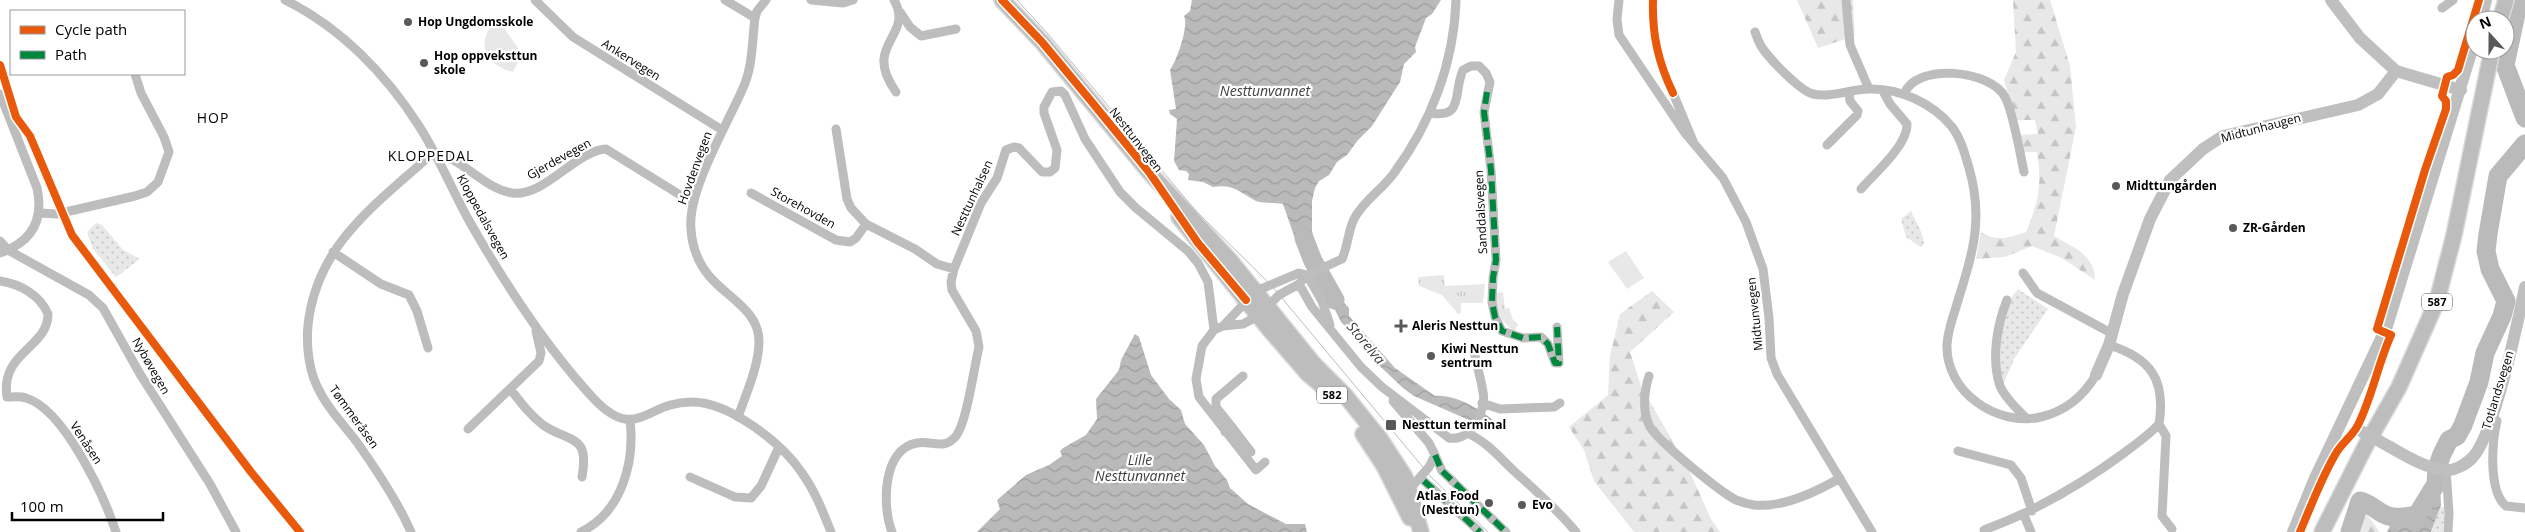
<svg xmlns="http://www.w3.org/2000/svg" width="2525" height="532" viewBox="0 0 2525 532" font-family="'Open Sans',sans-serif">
	<defs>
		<pattern id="grass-tufts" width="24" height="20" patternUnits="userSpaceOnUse" patternTransform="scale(1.25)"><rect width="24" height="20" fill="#e8e8e8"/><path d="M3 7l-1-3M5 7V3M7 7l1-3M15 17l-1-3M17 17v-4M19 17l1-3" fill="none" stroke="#c5c5c5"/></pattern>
		<pattern id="forest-firs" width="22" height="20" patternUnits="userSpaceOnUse" patternTransform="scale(1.25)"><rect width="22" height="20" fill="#e8e8e8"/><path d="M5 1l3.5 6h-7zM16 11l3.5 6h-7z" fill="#c5c5c5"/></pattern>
		<pattern id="park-dots" width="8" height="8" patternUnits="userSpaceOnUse" patternTransform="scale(1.25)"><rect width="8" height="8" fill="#e8e8e8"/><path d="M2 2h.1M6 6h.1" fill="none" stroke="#c5c5c5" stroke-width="1.8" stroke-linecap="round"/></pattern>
		<pattern id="water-waves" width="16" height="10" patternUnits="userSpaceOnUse" patternTransform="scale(1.25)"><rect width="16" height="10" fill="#bababa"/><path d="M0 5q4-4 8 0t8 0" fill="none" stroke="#9e9e9e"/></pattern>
	</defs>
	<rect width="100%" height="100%" fill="#fff"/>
	<path fill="url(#grass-tufts)" d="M 1444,275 L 1445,286 L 1485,284 L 1483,303 L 1461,303 L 1461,313 L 1458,314 L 1442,295 L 1419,286 L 1418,277 Z
		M 1503,292 L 1505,309 L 1509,308 L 1513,320 L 1518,324 L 1515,331 C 1499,322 1497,310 1495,293 Z"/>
	<path fill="url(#forest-firs)" d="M 1797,0 L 1853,0 L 1855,36 L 1818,48 Z
		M 2013,0 L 2050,0 L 2070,66 L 2076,127 L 2054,236 C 2073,247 2095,255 2095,280 L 2062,258 L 2032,246 L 2005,257 L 1976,259 L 1981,232 C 1996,242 2009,238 2026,232 C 2039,202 2042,184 2037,152 L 2021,152 L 2018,135 L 2038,134 L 2035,120 L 2016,120 L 2004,80 L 2016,52 Z
		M 1652,291 L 1674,312 L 1630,352 L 1641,386 L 1688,468 L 1711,519 L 1720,532 L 1634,532 L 1594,481 L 1584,450 L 1569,427 L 1608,395 L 1610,356 L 1620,314 Z
		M 2363,509 L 2379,531 L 2379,532 L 2353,532 Z"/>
	<path fill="url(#park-dots)" d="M 1911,211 C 1915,222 1923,230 1924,244 L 1921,247 L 1906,237 L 1901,219 Z
		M 96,223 L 102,225 L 123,250 L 140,259 L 116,277 L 93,249 L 87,232 Z
		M 2018,289 L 2048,309 L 2014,359 L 2004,383 L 2001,380 C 1998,350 1997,314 2018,289 Z
		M 2439,507 L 2445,507 L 2443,532 L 2432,532 Z"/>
	<path fill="#e8e8e8" d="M 498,19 L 522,54 L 513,72 C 484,65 474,41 498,19 Z
		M 1626,251 L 1644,278 L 1627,289 L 1608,262 Z"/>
	<path fill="url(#water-waves)" d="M 1192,0 L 1441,0 L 1432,14 L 1426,18 L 1415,47 L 1416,52 L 1404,64 L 1400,82 L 1372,126 L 1358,140 L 1347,155 L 1337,162 L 1329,175 L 1319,181 L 1315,188 L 1312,201 L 1312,231 L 1318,259 L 1309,263 L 1299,250 L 1283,204 C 1275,202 1264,204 1256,201 C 1238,192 1235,184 1213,187 L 1203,182 L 1188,180 L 1189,174 L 1186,171 L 1179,170 L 1174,161 L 1177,119 L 1170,114 L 1169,110 L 1176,109 L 1170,70 C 1177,60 1189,26 1184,16 L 1190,11 Z
		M 1329,277 L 1335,293 L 1349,308 L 1349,316 L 1395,368 L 1435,396 C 1453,393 1481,409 1495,422 L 1488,431 L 1485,427 L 1414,396 L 1403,388 L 1366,353 L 1361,344 L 1341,322 L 1322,284 L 1323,280 Z
		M 1135,334 L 1139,337 L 1151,375 L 1169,399 L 1181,410 L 1185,424 L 1204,445 L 1215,466 L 1227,480 L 1230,488 L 1248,504 L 1286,524 L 1305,524 L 1307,532 L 977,532 L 1000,509 L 997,500 L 1026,475 L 1049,465 L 1062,456 L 1060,451 L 1063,448 L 1086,435 L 1097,419 L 1096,399 L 1119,370 L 1121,360 Z
		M 2434,483 L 2440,485 L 2441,505 L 2431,532 L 2387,532 L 2398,510 L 2408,510 Z"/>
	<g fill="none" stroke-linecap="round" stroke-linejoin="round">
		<path stroke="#bababa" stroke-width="19" d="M 2519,0 L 2505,65 L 2525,118
			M 1304,238 L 1313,261 L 1335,300
			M 2350,532 L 2360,501 C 2372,503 2380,516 2393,517 C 2400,518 2410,516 2417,515 L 2436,484 L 2437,468 L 2442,454 L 2449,440 L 2457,436 L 2463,425 L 2479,382 L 2485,353 L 2502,316 L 2506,301 L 2490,269 L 2486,251 L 2488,234 L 2498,176 L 2525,144"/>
		<defs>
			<path id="primary" d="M 1002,0 L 1042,42 L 1149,172 L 1229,259 L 1313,363 L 1344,394 L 1381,440 L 1405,477 L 1421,532
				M 2500,20 L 2506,0
				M 1179,217 L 1269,329 L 1308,374 L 1326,389
				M 1363,434 L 1384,466 L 1410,518
				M 2322,532 L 2366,445 L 2399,387 L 2437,301 L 2454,235 L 2492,50"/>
		</defs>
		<use href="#primary" stroke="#dbdbdb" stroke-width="18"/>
		<path stroke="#bdbdbd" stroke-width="9" d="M 285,0 C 340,27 386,74 419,126 C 437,154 451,187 467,217 C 503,281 544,345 594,399 C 636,443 646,402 691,402 C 728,401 782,443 802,473 C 815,491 823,512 831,532
			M 535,0 L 573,37 L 722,130
			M 725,0 L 755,18
			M 811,0 L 843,3 L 853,0
			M 894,0 C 915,37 861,43 896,92
			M 1619,0 L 1617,19 L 1619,35 L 1685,133 L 1723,178 L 1746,222 L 1763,269 L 1769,318 L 1771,358 L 1777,374 L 1872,532
			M 1846,0 L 1850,45 L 1869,89
			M 2442,8 L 2453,0
			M 900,12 L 910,27 L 921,36 L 956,29
			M 1755,32 C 1757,37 1759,44 1763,49 C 1771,60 1800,91 1813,94 C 1831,98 1850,89 1869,89 C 1899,88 1933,103 1952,127 C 1961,139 1965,154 1969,168 C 1983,216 1974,251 1959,297 C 1955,312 1948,328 1947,344 C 1945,392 1997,427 2041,417 C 2066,411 2083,397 2096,375
			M 1673,93 L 1693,141
			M 0,94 L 37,188 C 44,220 32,242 0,253
			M 1904,94 C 1916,62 1991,70 2005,97 C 2013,112 2020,153 2024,172
			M 1431,113 C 1464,119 1453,92 1463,70 L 1471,66 L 1479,66 L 1486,73 L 1490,82 L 1484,112 L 1491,170 L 1496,260 L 1493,278 L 1492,302 L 1495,317 L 1502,331 L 1523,338 L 1541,337 L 1548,344 L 1555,363 L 1559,363 L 1557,327
			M 836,129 L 847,199 L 851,208 L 866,224
			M 1827,145 L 1857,115 L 1858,111 L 1850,101 L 1849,92
			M 1861,189 C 1874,174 1908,145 1907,124 L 1890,104 L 1883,91
			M 751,193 L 836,240 L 850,242 L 856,238 L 866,224 L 915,249 L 937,264 L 954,269
			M 40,213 L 57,214 L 135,196 L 147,192 L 158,182 L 169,152 L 164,137 L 141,93 L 135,74
			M 0,241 L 8,250 L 89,295 L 103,308 L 140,374 L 210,484 L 236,532
			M 333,252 L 381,284 L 409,295 L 417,311 L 428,348
			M 2023,273 L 2037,293 L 2111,333
			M 1307,275 L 1322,301 L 1330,325
			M 0,281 C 20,284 40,295 48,314 C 48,348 0,352 7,397
			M 1299,284 L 1312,307 L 1361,367 L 1382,387 L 1449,438 C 1471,442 1487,410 1483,392 C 1481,378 1476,364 1474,350
			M 2007,300 C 1997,325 1991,359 2000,386 C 2005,398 2018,410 2027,419
			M 1223,326 L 1256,291 L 1299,273 L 1307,275
			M 1649,376 C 1644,392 1642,409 1649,425 C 1656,440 1719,491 1736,500 C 1741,502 1748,504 1754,505 C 1783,508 1816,492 1840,478
			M 511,390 C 521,403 530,415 543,425 C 569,443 590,433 582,477
			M 7,397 C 13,397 20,396 26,398 C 64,409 104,496 116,532
			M 1393,401 L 1429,443 L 1435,455 L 1429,467 L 1408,491
			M 1482,403 L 1500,409 L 1554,407 L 1560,403
			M 2492,416 L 2497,421 C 2492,442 2488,491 2506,506 L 2525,508
			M 738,417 C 746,394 759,366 759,341 C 759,311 727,297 710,277 C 698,263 692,246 691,229 C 687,191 728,123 743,88 C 753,66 752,41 755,18 L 757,11 L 766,0
			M 2159,424 L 2166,436 L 2162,516 L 2172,529
			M 1232,427 L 1251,452
			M 468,429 L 539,361 L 541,353 L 536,331
			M 1225,432 L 1232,427 L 1216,407 L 1216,399 L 1243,376
			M 1469,434 C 1487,442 1500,458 1514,471 C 1536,491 1557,509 1576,532
			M 1958,451 L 2011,465 L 2021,478 L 2032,511
			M 1435,455 L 1442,471 L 1506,532
			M 1265,462 L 1256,470 L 1199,397 L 1196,379 L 1202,346 L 1214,330 L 1223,326 L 1243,324 L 1258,316 L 1279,295 L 1299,284 L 1307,275 L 1342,259 C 1348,246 1348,231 1354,219 C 1363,201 1383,189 1394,173 C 1431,123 1454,63 1456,0
			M 2446,470 L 2449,513 L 2448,532
			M 690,477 L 735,497 L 751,498 L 761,486 L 779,447
			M 1424,481 L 1480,532
			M 2024,515 L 2031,532
			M 1984,530 C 2036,511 2079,486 2124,453 C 2136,444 2149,435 2159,424 C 2166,380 2151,358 2109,345
			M 411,532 C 397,500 376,469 356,441 C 344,425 329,410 320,392 C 309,373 306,347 308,325 C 317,243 377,204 434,152 C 463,159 485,189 512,193 C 545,197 575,151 606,149 L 693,203
			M 581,532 C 622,512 635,462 630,420
			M 892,532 C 882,507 882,449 917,443 C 931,440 944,451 956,436 C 967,422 974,367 979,347 L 976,331 L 952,290 L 951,282 L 954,269 L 981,203 L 997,178 L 1006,150 L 1014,147 L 1019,148 L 1042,172 L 1050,172 L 1055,168 L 1057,150 L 1044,113 L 1044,107 L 1052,92 L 1061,91 L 1065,95 L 1085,139 L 1120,192 L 1136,208 L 1188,251 L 1198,263 L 1208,282 L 1214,330"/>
		<path stroke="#bfbfbf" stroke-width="12" d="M 2331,0 L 2360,38 L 2396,71 L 2461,90
			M 2481,20 L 2486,0
			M 2096,375 L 2109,345 L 2123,294 L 2150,219 L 2170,180 L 2203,149 L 2223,136 L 2358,105 L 2378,94 L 2396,71
			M 2390,447 C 2406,456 2427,469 2446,470 C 2454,471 2467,464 2473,457 C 2494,434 2518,322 2525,287
			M 2293,532 L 2315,478 L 2387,326 L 2475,40"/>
		<use href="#primary" stroke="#bdbdbd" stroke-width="15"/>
		<path stroke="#bdbdbd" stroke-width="1" d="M 1017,0 L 1048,34 L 1195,210 L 1271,285 L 1432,478 L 1488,532"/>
		<path stroke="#bfbfbf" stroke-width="12" d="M 2361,431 L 2390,447"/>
		<path stroke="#00873e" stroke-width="6" stroke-dasharray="12 6" stroke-linecap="butt" d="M 1487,92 L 1484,112 L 1491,170 L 1496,260 L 1493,278 L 1492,302 L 1495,317 L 1502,331 L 1523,338 L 1541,337 L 1548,344 L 1555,363 L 1559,363 L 1557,327
			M 1435,455 L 1442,471 L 1506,532
			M 1424,481 L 1480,532"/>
		<defs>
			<path id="cycleway" d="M 1002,0 L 1042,42 L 1091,101 L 1149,172 L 1198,243 L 1246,300
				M 1653,0 C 1652,34 1658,62 1673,93
				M 0,65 L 16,117 L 30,136 L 72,235 L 251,472 L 300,532
				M 2300,532 C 2311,506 2321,479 2335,455 C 2341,443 2352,437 2358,425 C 2372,397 2378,364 2391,335 L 2377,329 L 2425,170 L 2446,109 L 2446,101 L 2442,96 L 2447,77 L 2453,75 L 2458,70 L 2479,0"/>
		</defs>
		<use href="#cycleway" stroke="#fff" stroke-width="11"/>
		<use href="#cycleway" stroke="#e8590c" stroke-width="8"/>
	</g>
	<g fill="#595959" stroke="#fff" stroke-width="2">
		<circle cx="408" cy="22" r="5"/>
		<circle cx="424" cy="63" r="5"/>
		<circle cx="2116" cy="186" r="5"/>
		<circle cx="2233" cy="228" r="5"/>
		<path d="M1398.5 318.5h5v5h5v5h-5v5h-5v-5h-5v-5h5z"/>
		<circle cx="1431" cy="356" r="5"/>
		<rect x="1385" y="419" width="12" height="12" rx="2.5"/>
		<circle cx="1489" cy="503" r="5"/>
		<circle cx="1522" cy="505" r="5"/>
	</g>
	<g text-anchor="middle" stroke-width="4.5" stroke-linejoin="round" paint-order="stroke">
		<g fill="#fff" stroke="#4c4c4c" stroke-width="1">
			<rect x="2422" y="293.5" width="30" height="17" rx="4"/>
			<rect x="1317" y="386.5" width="30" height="17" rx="4"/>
		</g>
		<g font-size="11" font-weight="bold" fill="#000">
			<text x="2437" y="306">587</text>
			<text x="1332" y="399">582</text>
		</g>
		<g font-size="12" font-weight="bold" fill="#000" stroke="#fff" text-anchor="start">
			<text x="418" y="26">Hop Ungdomsskole</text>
			<text x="434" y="60">Hop oppveksttun<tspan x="434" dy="14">skole</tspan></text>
			<text x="2126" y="190">Midttungården</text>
			<text x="2243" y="232">ZR-Gården</text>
			<text x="1412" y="330">Aleris Nesttun</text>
			<text x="1441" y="353">Kiwi Nesttun<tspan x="1441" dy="14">sentrum</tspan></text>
			<text x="1402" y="429">Nesttun terminal</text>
			<text x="1479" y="500" text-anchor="end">Atlas Food<tspan x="1479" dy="14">(Nesttun)</tspan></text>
			<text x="1532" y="509">Evo</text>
		</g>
		<g font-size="12" fill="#000" stroke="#fff">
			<text transform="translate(631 60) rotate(32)" y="4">Ankervegen</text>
			<text transform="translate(2261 128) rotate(-15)" y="4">Midtunhaugen</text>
			<text transform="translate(1136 140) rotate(52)" y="4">Nesttunvegen</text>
			<text transform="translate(559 159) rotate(-29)" y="4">Gjerdevegen</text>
			<text transform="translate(695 168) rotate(-70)" y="4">Hovdenvegen</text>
			<text transform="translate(972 198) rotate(-65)" y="4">Nesttunhalsen</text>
			<text transform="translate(803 208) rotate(29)" y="4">Storehovden</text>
			<text transform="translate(1481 212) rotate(-93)" y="4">Sanddalsvegen</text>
			<text transform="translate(483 217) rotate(61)" y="4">Kloppedalsvegen</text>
			<text transform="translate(1755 314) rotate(-96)" y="4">Midtunvegen</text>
			<text transform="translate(151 366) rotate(60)" y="4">Nybøvegen</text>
			<text transform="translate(2498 390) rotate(-73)" y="4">Totlandsvegen</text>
			<text transform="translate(354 417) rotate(54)" y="4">Tømmeråsen</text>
			<text transform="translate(86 443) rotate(57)" y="4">Venåsen</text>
		</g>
		<g font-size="14" font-style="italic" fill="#3e3e3e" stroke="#fff">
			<text x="1265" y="96">Nesttunvannet</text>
			<text transform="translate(1366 343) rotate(50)" y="5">Storelva</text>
			<text x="1140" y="465">Lille<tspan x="1140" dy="16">Nesttunvannet</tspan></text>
		</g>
		<g font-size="14" letter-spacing="1" fill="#000" stroke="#fff">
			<text x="213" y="123">HOP</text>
			<text x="431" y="161">KLOPPEDAL</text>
		</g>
	</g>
	<rect x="10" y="10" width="175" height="65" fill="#ffffff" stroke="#999999"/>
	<rect x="20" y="26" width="25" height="8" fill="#e8590c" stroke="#999999"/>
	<text x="55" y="35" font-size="15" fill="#000000">Cycle path</text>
	<rect x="20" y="51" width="25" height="8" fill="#00873e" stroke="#999999"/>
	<text x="55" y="60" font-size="15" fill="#000000">Path</text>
	<g transform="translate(2490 35) rotate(339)"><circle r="24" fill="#ffffff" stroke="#999999"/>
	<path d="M0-4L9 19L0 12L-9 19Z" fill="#595959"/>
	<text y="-8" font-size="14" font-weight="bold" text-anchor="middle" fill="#000000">N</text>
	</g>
	<path d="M12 512v8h151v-8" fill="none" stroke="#000000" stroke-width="2.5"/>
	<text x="20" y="512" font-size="15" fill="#000000" stroke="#ffffff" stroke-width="4" paint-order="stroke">100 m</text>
</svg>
